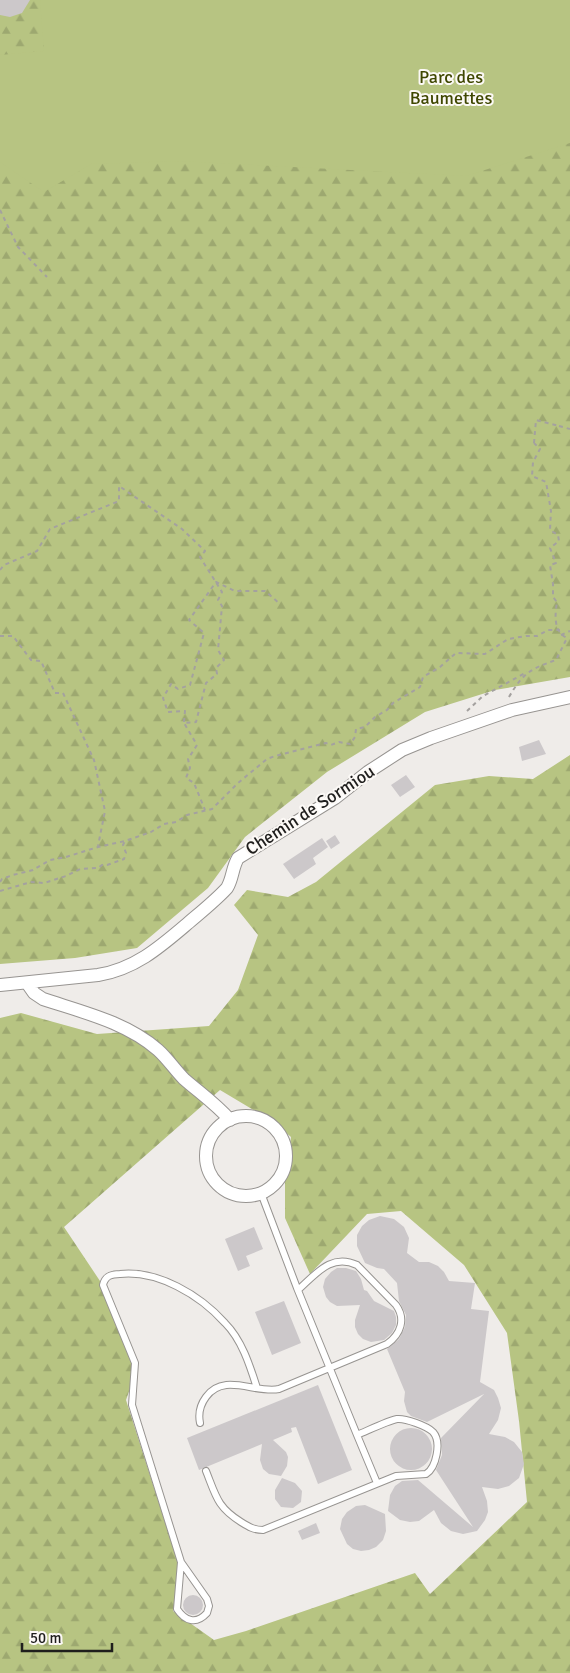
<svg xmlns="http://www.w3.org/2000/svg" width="570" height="1673" viewBox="0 0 570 1673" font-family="Signika,sans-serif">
	<defs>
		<pattern id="forest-firs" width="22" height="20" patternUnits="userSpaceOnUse" patternTransform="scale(1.25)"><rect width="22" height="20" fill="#b7c482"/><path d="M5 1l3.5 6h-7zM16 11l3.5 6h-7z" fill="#9da870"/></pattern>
	</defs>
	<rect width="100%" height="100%" fill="#efece9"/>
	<path fill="url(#forest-firs)" fill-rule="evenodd" d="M 0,0 L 570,0 L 570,677 L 495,690 L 425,712 L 327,772 L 245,837 L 208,888 L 137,948 L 75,958 L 0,964 Z
		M 570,755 L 570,1673 L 0,1673 L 0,1018 L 21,1013 L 97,1034 L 209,1026 L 238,990 L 258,935 L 234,905 L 247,890 L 288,897 L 316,882 L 435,785 L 489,776 L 533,779 ZM 220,1090 L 275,1123 L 291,1137 L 285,1180 L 285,1218 L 310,1274 L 367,1214 L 401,1211 L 464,1265 L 507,1333 L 519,1421 L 527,1502 L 430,1594 L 415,1573 L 246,1631 L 214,1640 L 173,1611 L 180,1569 L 126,1400 L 136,1371 L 100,1281 L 64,1227 Z"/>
	<path fill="#b7c482" d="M 40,0 L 570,0 L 570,143 L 466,176 L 178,161 L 91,164 L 44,192 L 0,162 L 0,55 L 44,51 Z"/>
	<path fill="#ccc8ca" d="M 0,0 L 30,0 L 22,13 L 10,17 L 0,15 Z
		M 539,740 L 546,754 L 522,761 L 519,747 Z
		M 406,775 L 415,787 L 400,797 L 391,785 Z
		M 335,835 L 340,843 L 331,849 L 326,841 Z
		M 322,838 L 328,847 L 313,858 L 316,864 L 294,879 L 283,864 Z
		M 380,1216 L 394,1219 L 404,1227 L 409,1238 L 407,1253 L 419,1262 L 429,1262 L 438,1266 L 444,1272 L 449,1281 L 475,1283 L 471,1309 L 489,1311 L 480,1382 L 494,1390 L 498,1398 L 501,1408 L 498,1420 L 489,1434 L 505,1437 L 514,1442 L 522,1452 L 524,1464 L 519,1478 L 509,1486 L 498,1489 L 482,1487 L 487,1501 L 488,1512 L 485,1520 L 477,1531 L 463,1534 L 451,1531 L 441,1523 L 434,1510 L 419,1521 L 410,1522 L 400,1520 L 388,1511 L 390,1495 L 395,1486 L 402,1481 L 418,1480 L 473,1527 L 436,1470 L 442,1455 L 441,1438 L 484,1394 L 427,1422 L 411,1416 L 407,1412 L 404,1401 L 405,1392 L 387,1349 L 399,1339 L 405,1327 L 406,1315 L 399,1301 L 397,1283 L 384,1269 L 377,1268 L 365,1263 L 357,1246 L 357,1235 L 362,1226 L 369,1220 Z
		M 254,1227 L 263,1249 L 246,1256 L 250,1266 L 238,1271 L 225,1239 Z
		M 337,1268 L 346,1268 L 356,1271 L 361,1279 L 364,1290 L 367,1291 L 374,1301 L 394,1311 L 396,1317 L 396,1325 L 392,1333 L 384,1340 L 371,1342 L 363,1339 L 358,1334 L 355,1327 L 355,1320 L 360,1305 L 337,1306 L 330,1302 L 326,1297 L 323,1287 L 325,1279 L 331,1272 Z
		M 284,1301 L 301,1343 L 272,1355 L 255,1312 Z
		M 318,1385 L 352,1470 L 318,1484 L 296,1427 L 291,1428 L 292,1432 L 273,1440 L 286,1452 L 288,1457 L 287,1466 L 281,1476 L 269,1474 L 263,1469 L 260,1460 L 262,1444 L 199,1470 L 187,1438 Z
		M390 1449a21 21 0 1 1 42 0a21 21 0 1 1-42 0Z
		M 282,1478 L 295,1483 L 302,1491 L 301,1502 L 293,1508 L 281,1507 L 275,1499 L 275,1490 Z
		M 365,1505 L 385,1514 L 386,1531 L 383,1540 L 376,1547 L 369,1550 L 361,1551 L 353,1549 L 347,1544 L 340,1529 L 342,1519 L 347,1512 L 356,1506 Z
		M 316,1523 L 320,1533 L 302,1540 L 298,1531 Z
		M183 1605a10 10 0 1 1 20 0a10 10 0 1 1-20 0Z"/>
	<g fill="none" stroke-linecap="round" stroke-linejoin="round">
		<defs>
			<path id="lane" d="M 200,1423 C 198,1413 200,1405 206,1397 C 224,1372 255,1394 279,1389 L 387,1344 C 401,1334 406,1319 396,1305 L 357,1265 C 331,1253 316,1274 298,1290
				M 357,1435 L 377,1483
				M 206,1471 C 216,1496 217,1507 241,1522 C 249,1527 254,1530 263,1530 L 396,1476 L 426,1474 C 436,1468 442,1442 433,1432 C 427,1426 405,1418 397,1419 C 387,1421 367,1431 357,1435 L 297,1288 L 261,1193
				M 181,1562 L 207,1599 L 209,1606 L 207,1613 C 196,1625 185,1621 177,1609 L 181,1562 L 132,1405 L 135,1363 L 103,1285 C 105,1276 111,1274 120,1274 C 158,1270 200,1295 225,1323 C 242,1340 250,1366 257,1388"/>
			<path id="street" d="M 27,983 L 34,993 L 43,999 C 82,1012 126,1022 158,1050 C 168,1059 175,1070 184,1079 C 200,1093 216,1104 230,1120
				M 0,985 L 98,975 C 135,969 160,947 187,924 C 201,912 215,901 227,888 C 233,878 232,868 238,858 L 335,798 L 368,772 L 402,750 L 431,738 L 512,710 L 570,697
				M206 1156a40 40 0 1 1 80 0a40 40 0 1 1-80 0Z"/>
		</defs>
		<use href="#lane" stroke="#979491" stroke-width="8"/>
		<use href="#street" stroke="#979491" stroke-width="14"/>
		<path stroke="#a4a19f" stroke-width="2" stroke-dasharray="4 4" stroke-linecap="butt" d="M 0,210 L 18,247 L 47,277
			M 559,426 L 570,429
			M 534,443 L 536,420 L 559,426
			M 0,570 L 4,565 L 37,551 L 50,529 L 119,501 L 119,486 L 182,529 L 205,551 L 200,557 L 222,592 L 218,600 L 222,606 L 218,650 L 224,660 L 216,668 L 217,674 L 206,683 L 196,722 L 184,723 L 197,745 L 188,759 L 190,768 L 186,778 L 194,783 L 205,810
			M 561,635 L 570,631
			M 0,636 L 13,636 L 31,660 L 41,661 L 55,693 L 63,693 L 94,760 L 105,811 L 98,846
			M 509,697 C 523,673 530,669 556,660 L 567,638 C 553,631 555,615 557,602 L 553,597 L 553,584 L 550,565 L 556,563 L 550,548 L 559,541 L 558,535 L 550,530 L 551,511 L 546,482 L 532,476 L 533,462 L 540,449 L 534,443
			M 467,711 L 483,696 L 527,672
			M 184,722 L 185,711 L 168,712 L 163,698 L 171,684 L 178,689 L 190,685 L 204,633 L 189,620 L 216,582 L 235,591 L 265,591 L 279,603
			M 0,882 L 2,879 L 13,875 L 33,870 L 50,860 L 66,857 L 98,847 L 125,841 L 151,832 L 164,824 L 176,822 L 187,815 L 212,809 L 238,783 L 267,759 L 275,756 L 326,743 L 331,745 L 339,742 L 350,744 L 355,737 L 356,729 L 365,727 L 375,717 L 387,710 L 393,703 L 420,687 L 423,677 L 440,667 L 456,653 L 485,654 L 508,639 L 526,636 L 537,636 L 548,630 L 560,630
			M 0,891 L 31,882 L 44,883 L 66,876 L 80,869 L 98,868 L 102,865 L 107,865 L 124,859 L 126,853 L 123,845 L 125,841"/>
		<use href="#lane" stroke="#fff" stroke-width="6"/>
		<use href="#street" stroke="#fff" stroke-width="12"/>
	</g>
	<g text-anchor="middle" stroke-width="4" stroke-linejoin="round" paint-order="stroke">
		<g font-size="18" fill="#3f4701" stroke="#fcf9f6">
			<text x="451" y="83">Parc des<tspan x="451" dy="21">Baumettes</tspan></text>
		</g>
		<g font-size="18" fill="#1f1e1d" stroke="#fcf9f6">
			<text transform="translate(310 810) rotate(-33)" y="6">Chemin de Sormiou</text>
		</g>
	</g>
	<path d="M22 1643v8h90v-8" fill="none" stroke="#1f1e1d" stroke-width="2.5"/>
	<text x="30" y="1643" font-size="15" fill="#1f1e1d" stroke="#fcf9f6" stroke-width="4" paint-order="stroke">50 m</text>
</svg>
